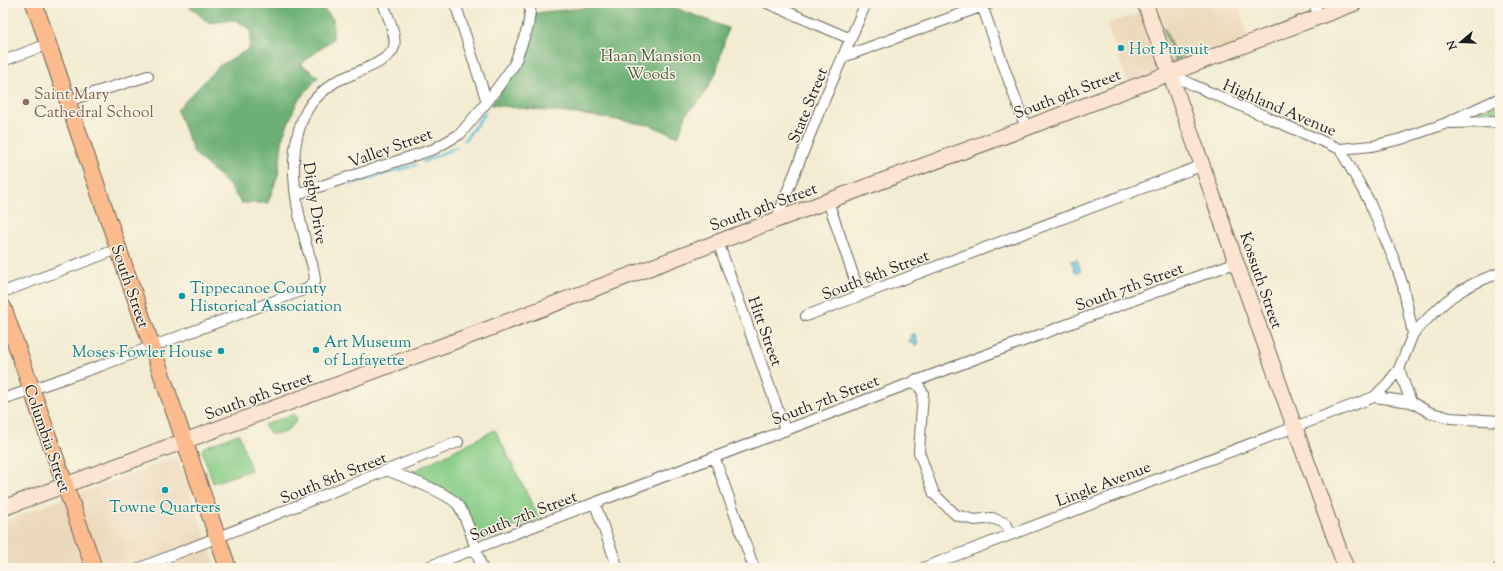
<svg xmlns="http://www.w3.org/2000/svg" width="1503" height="571" viewBox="0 0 1503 571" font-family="'Sorts Mill Goudy',serif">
	<rect width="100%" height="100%" fill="#fcf5e5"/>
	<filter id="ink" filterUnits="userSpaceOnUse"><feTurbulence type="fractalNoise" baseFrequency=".025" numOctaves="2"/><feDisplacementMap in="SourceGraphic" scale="8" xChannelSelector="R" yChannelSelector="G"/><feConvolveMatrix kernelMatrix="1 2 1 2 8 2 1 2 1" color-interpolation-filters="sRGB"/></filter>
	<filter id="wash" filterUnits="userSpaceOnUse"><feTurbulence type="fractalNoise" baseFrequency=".012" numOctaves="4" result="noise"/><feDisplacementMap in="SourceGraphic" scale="16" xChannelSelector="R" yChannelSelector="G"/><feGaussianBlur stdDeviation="0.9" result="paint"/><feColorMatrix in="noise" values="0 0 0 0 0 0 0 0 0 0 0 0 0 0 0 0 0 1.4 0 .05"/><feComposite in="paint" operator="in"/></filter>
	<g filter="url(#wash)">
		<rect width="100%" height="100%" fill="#f3ecd2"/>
		<path fill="#ecd8ba" d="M 1167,3 L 1238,3 L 1250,43 L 1130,88 L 1107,24 Z
			M 177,457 L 217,568 L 3,568 L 3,505 L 8,520 Z"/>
		<path fill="#87cd87" stroke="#527452" d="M 1163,29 L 1165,29 L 1174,53 L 1182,52 L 1184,56 L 1175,60 Z
			M 1500,103 L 1500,118 L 1478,119 L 1476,116 L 1478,112 Z
			M 294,414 L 297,420 L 286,432 L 271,434 L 264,425 Z
			M 495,430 L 539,518 L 477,541 L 464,505 L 448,491 L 422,482 L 410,473 Z
			M 239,434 L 251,470 L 213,483 L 202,451 L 204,447 Z"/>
		<path fill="#6db074" stroke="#446648" d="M 186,3 L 318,3 L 333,19 L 333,39 L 301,64 L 318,77 L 297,102 L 283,136 L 278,175 L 268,203 L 241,203 L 229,185 L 194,153 L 177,110 L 219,66 L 249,49 L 251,30 L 236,20 L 208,23 Z
			M 629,3 L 663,3 L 728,28 L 716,73 L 701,99 L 687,113 L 678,137 L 650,125 L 586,115 L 491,105 L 518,65 L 534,13 Z"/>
		<path fill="#61c2e0" stroke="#3e6f7e" d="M 1077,259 L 1081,271 L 1076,273 L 1071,261 Z
			M 911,334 L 915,334 L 918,345 L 914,345 L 913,343 L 909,342 Z"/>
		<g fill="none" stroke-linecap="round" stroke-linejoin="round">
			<path stroke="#61c2e0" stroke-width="2.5" d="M 465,140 L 485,113
				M 423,162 L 457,147
				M 350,184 L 416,165"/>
		</g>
	</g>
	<g filter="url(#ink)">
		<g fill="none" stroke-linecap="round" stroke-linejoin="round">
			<defs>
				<path id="street" d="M 455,3 L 487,102
					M 767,3 L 851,39
					M 981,3 L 1026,128
					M 1314,3 L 1319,17
					M 843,57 L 991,3
					M 3,61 L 48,44
					M 1170,73 L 1193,85 L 1340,149 L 1372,146 L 1401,139 L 1447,123 L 1500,122
					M 67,101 L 148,76
					M 1448,122 L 1500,98
					M 1340,149 L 1369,201 L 1395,262 L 1403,286 L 1413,334 L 1399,369 L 1387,384 L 1374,397
					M 297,194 L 434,149 L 460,134 L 487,102 L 514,65 L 528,27 L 531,3
					M 828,201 L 860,295
					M 776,220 L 819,112 L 866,3
					M 718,242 L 785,430
					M 3,292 L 118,249
					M 806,316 L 1203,165
					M 1413,334 C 1443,302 1458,287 1500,273
					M 1399,369 L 1411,402
					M 915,380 L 923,393 L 919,452 L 934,494 L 956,515 L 975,520 L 992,518 L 1005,523 L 1012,534
					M 3,399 L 100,366 L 306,289 L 315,281 C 315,267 308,254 305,240 C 294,199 286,149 307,110 C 313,99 325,89 335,82 C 349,74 390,63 394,47 C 397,34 387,15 383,3
					M 715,459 L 754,568
					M 389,471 C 404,477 449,493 458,505 C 469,521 475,549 482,568
					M 595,504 L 618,568
					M 140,568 L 458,442
					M 425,568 C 695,464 966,361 1237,262
					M 923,568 L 1374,397 L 1411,402 L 1429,412 L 1450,418 L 1500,421
					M 1498,568 L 1500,567"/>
				<path id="secondary" d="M 1145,3 C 1212,191 1276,381 1346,568
					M 3,508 L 480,332 L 776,220 L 1026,128 L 1355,3"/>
				<path id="primary" d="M 34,3 L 228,568
					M 3,307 L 94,568"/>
			</defs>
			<use href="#street" stroke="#67655c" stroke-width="12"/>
			<use href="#secondary" stroke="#67655c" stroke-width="17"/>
			<use href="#primary" stroke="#67655c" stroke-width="18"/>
			<use href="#street" stroke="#fff" stroke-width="10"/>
			<use href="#secondary" stroke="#fde4d1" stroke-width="15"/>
			<use href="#primary" stroke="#fbbb8d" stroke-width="16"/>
		</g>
	</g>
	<g fill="#0f9aa8" stroke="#fcf5e5" stroke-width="1.5">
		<circle cx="1121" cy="48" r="4"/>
		<circle cx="182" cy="296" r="4"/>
		<circle cx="316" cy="350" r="4"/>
		<circle cx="221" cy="351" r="4"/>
		<circle cx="165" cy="490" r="4"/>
	</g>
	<circle fill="#8d6e63" stroke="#fcf5e5" stroke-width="1.5" cx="26" cy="102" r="4"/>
	<g text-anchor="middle" stroke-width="3" stroke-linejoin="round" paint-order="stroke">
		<g font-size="16" fill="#0d838f" stroke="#fcf5e5" text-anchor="start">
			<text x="1129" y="54">Hot Pursuit</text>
			<text x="190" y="293">Tippecanoe County<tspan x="190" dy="18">Historical Association</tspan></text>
			<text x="324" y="347">Art Museum<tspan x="324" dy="18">of Lafayette</tspan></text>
			<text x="213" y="357" text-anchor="end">Moses Fowler House</text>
			<text x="165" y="512" text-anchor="middle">Towne Quarters</text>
		</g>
		<g font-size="16" fill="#415a41" stroke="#fcf5e5">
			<text x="651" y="61">Haan Mansion<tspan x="651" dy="18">Woods</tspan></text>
		</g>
		<g font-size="16" fill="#785e54" stroke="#fcf5e5" text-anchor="start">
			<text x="34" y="99">Saint Mary<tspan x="34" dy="18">Cathedral School</tspan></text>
		</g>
		<g font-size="16" fill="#1c1c1c" stroke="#fcf5e5">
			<text transform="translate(1067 93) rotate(-21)" y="6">South 9th Street</text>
			<text transform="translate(807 105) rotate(-68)" y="6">State Street</text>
			<text transform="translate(1280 107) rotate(23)" y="6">Highland Avenue</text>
			<text transform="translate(390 147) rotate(-20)" y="6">Valley Street</text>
			<text transform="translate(316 203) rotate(81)" y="6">Digby Drive</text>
			<text transform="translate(763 206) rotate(-20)" y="6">South 9th Street</text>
			<text transform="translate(875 274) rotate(-21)" y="6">South 8th Street</text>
			<text transform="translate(1262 280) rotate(71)" y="6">Kossuth Street</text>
			<text transform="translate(131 286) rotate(71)" y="6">South Street</text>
			<text transform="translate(1129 286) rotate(-20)" y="6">South 7th Street</text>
			<text transform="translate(766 331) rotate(70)" y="6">Hitt Street</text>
			<text transform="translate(258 395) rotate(-20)" y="6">South 9th Street</text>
			<text transform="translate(825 399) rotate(-21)" y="6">South 7th Street</text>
			<text transform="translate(48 438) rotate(71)" y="6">Columbia Street</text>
			<text transform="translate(333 477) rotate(-22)" y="6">South 8th Street</text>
			<text transform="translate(1103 483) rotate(-21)" y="6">Lingle Avenue</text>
			<text transform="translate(523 515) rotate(-21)" y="6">South 7th Street</text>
		</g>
	</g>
	<rect width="1503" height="571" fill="none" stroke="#fcf5e5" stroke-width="16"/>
	<g transform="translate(1461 42) rotate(251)" stroke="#fcf5e5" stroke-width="3" paint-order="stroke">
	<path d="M0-3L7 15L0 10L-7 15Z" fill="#1c1c1c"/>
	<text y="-6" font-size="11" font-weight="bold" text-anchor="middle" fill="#1c1c1c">N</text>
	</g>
</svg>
